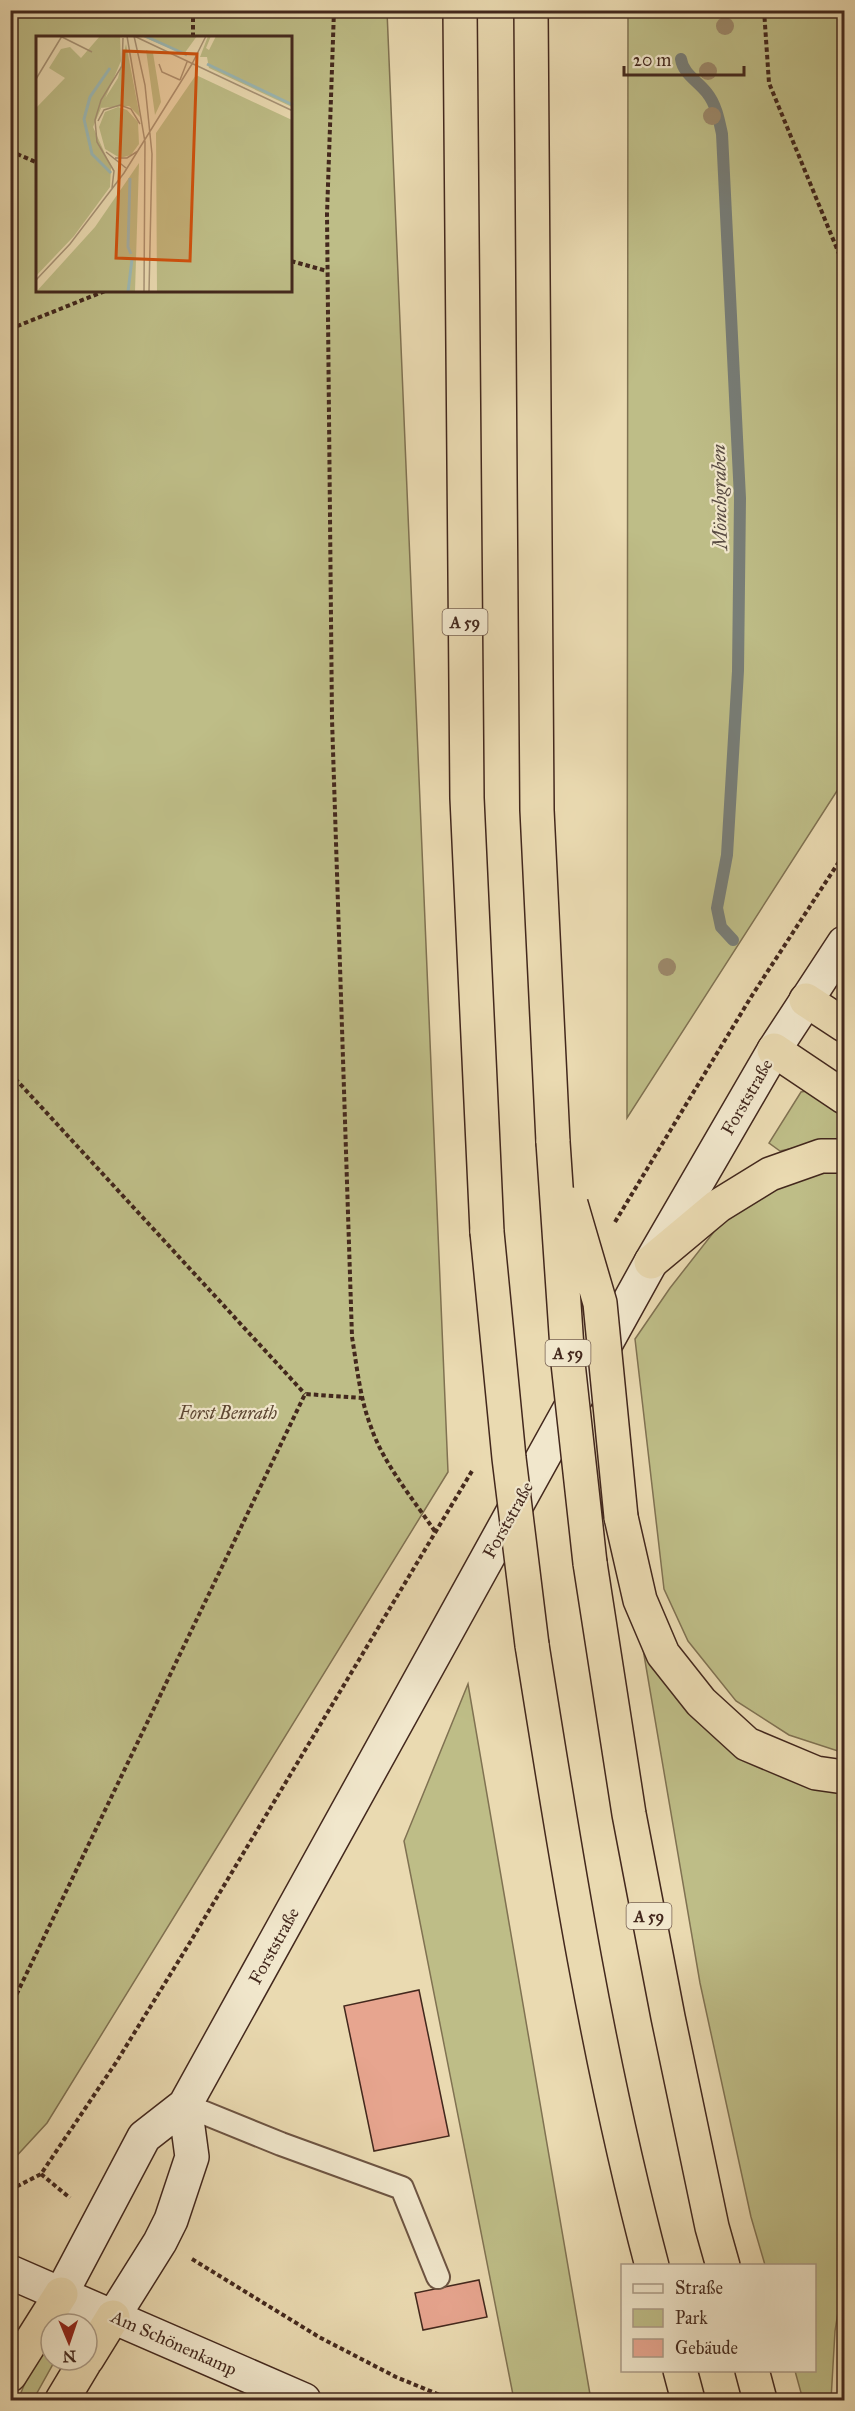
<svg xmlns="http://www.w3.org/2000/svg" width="855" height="2411" viewBox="0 0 855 2411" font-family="'IM FELL Great Primer',serif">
	<rect width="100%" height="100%" fill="#eadab1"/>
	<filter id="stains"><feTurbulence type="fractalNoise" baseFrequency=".00333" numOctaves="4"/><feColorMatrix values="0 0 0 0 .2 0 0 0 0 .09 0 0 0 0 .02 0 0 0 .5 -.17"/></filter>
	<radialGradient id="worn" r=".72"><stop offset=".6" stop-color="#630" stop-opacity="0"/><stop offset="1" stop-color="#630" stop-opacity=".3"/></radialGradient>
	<path fill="#bebd87" stroke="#807252" stroke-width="1.5" fill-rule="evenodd" d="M 11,10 L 387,11 L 448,1472 L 47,2123 L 11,2162 ZM 38,38 L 291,38 L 291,291 L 38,291 Z
		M 628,11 L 844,11 L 844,780 L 627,1118 Z
		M 812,1090 L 844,1111 L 844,1137 L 780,1151 L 769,1143 L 801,1092 Z
		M 844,1165 L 844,1753 L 789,1735 L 736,1701 L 688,1641 L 664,1589 L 635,1339 L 670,1288 L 731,1210 L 765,1186 Z
		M 643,1649 L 649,1652 L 676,1698 L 718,1738 L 774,1773 L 844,1793 L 844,2274 L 835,2331 L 831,2400 L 803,2400 L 795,2371 L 814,2370 L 814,2266 L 765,2265 L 751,2217 L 700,1983 Z
		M 468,1684 L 591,2400 L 514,2400 L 404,1841 Z
		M 44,2349 L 51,2353 L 53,2364 L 33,2400 L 18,2400 L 36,2356 Z"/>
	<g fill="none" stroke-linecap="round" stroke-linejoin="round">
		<path stroke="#787e78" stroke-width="12" d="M 681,59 C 683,74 698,81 707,93 C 716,104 719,120 722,134 L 740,498 L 738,671 L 727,855 L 717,908 L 721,927 L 733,940
			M 122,2399 L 127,2400"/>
	</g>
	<path fill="#e7a58f" stroke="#43281d" stroke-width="1.5" d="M 419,1990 L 449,2136 L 374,2151 L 344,2006 Z
		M 479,2280 L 487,2317 L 423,2330 L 415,2293 Z"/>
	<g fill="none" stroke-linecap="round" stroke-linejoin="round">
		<defs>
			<path id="lane" d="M 185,2105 L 281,2144 L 402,2188 L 438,2277"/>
			<path id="secondary" d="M 10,2272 L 304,2400
				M 61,2294 L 144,2137 L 185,2105 L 651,1262 L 774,1050 L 844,943
				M 113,2317 L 160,2242 L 171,2220 L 192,2157 L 185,2105"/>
			<path id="highway" d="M 460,10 L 467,798 L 487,1232
				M 531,10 L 537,810 L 553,1142
				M 806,1000 L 844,1025
				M 774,1050 L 844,1097
				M 651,1262 L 718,1206 L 770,1174 L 821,1156 L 844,1156
				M 621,1517 L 640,1600 L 663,1654 L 701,1702 L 747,1744 L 816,1773 L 844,1777
				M 590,1563 L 629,1814 L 668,2017 L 712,2227 L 723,2266
				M 532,1645 C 565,1853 598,2062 652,2266
				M 87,2359 L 113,2317
				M 680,2370 L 688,2400
				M 752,2370 L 760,2400
				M 10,2375 L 61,2294
				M 62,2400 L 86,2360"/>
		</defs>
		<use href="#lane" stroke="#6d5442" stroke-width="26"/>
		<use href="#secondary" stroke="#43281d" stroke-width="36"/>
		<use href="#highway" stroke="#43281d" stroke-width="36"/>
		<path stroke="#43281d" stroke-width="4" stroke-dasharray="4.5 3" stroke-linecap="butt" d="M 193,10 L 193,38
			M 334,10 L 327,214 L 332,719 L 352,1337 C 357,1367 360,1399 371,1427 C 384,1465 414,1500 436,1533
			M 764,10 L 769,83 L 844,266
			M 10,151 L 38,163
			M 291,261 L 327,271
			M 10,329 L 105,291
			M 10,1073 L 305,1394
			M 615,1222 L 751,997 L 844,854
			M 10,2008 L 305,1394 L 362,1398
			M 41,2174 L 70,2198
			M 10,2190 L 41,2174 L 117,2061 L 189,1944 L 472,1471
			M 192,2259 L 319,2337 L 396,2377 L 452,2400"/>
		<use href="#lane" stroke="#f1e7cc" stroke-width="22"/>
		<use href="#secondary" stroke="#f1e7cc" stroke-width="33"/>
		<use href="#highway" stroke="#eadab1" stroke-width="33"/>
		<defs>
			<path id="highway-bridge" d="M 553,1142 L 568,1363 L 590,1563
				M 571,1204 L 600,1303 L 621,1517
				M 487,1232 L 509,1458 L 532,1645"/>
		</defs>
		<use href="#highway-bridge" stroke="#43281d" stroke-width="36" stroke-linecap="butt"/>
		<use href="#highway-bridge" stroke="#eadab1" stroke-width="33"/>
	</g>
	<g fill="#9c896b">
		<circle cx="725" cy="26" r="9"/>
		<circle cx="708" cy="71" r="9"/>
		<circle cx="712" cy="116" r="9"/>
		<circle cx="667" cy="967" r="9"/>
	</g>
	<g text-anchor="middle" stroke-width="4.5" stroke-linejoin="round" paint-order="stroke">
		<g fill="#f1e7cc" stroke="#776152" stroke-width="1.5">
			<rect x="442.5" y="609" width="45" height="26" rx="4.5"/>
			<rect x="545.5" y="1340" width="45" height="26" rx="4.5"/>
			<rect x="626.5" y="1903" width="45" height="26" rx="4.5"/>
		</g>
		<g font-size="16" font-weight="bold" fill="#43281d">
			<text x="465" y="628">A 59</text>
			<text x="568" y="1359">A 59</text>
			<text x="649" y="1922">A 59</text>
		</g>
		<g font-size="18" fill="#43281d" stroke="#f1e7cc">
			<text transform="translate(747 1097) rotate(-60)" y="6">Forststraße</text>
			<text transform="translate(508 1520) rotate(-61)" y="6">Forststraße</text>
			<text transform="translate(274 1946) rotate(-61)" y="6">Forststraße</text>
			<text transform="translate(174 2343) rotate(24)" y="6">Am Schönenkamp</text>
		</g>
		<g font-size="18" font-style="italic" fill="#5c4632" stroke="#f1e7cc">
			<text x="228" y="1419">Forst Benrath</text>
		</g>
		<g font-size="20" font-style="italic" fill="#594c43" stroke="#f1e7cc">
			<text transform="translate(719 497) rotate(-91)" y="7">Mönchgraben</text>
		</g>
	</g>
	<g transform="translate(36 36)">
		<rect width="256" height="256" fill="#eadab1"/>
		<path d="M 64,0 L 84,0 L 85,25 L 57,91 L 75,131 L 74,151 L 38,200 L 0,240 L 0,72 L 29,42 L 13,32 L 25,13 L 34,11 L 45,22 ZM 105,0 L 161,0 L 148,18 ZM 172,0 L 175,0 L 170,12 L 173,14 L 180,0 L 256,0 L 256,71 L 173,32 L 171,21 L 164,21 ZM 90,8 L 104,81 L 93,70 L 63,72 L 82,42 ZM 110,14 L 117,17 L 125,66 L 119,79 ZM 160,39 L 256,84 L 256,256 L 121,256 L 120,97 ZM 82,71 L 91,74 L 102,86 L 103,108 L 95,119 L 84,122 L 69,113 L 63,91 L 69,76 ZM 103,127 L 99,256 L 0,256 L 59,191 Z" fill="#bebd87"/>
		<path fill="none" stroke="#9bb8b5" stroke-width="3" d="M 109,0 L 151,19M 171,28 L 257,69M 74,32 L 54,61 L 48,83 L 56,118 L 75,137M 94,142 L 92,211 L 95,218M 92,256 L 96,223"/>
		<path fill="none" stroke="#a79376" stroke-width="1.5" d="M 91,0 L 109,106 L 108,256M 98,0 L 257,75M 98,0 L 109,49 L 116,118 L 113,256M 26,1 L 56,16M 123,28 L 126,36 L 144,44M 156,28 L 170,0M 0,43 L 26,0M 144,44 L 151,26M 62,85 L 68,74 L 84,69 L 95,73 L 104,88M 70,116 L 90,132M 79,122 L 91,122 L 102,115M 76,152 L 78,135 L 61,106 L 59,84 L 65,64 L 86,30 L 87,2M 0,244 L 34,208 L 88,137 L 156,28"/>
		<path fill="#cf520f" fill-opacity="0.15" stroke="#cf520f" stroke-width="3" d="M 88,15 L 161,18 L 154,225 L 80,222 Z"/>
		<rect width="256" height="256" fill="none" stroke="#43281d" stroke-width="3"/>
	</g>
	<rect width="855" height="2411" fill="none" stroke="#eadab1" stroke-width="36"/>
	<rect x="12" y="12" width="831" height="2387" fill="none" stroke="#43281d" stroke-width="3"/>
	<rect x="18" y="18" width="819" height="2375" fill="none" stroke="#43281d" stroke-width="1.5"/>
	<rect x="621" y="2264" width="195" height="108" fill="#f1e7cc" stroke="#ab9b86" stroke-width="1.5"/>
	<rect x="633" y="2284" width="30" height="9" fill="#f1e7cc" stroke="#ab9b86" stroke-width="1.5"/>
	<text x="675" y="2294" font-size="18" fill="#43281d">Straße</text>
	<rect x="633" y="2309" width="30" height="18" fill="#bebd87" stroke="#ab9b86" stroke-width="1.5"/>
	<text x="675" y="2324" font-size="18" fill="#43281d">Park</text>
	<rect x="633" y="2339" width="30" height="18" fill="#e7a58f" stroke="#ab9b86" stroke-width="1.5"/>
	<text x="675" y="2354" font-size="18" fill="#43281d">Gebäude</text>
	<g transform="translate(69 2342) rotate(178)"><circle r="28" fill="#f1e7cc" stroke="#ab9b86" stroke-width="1.5"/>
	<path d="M0-4.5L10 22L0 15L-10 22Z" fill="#8f2418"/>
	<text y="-9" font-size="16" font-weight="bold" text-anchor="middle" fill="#43281d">N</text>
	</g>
	<path d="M624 66v9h120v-9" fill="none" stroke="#43281d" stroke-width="3"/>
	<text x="633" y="66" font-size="18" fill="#43281d" stroke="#f1e7cc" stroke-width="4.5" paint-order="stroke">20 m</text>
	<rect width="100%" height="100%" filter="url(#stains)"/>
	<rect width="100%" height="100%" fill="url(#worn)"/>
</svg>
